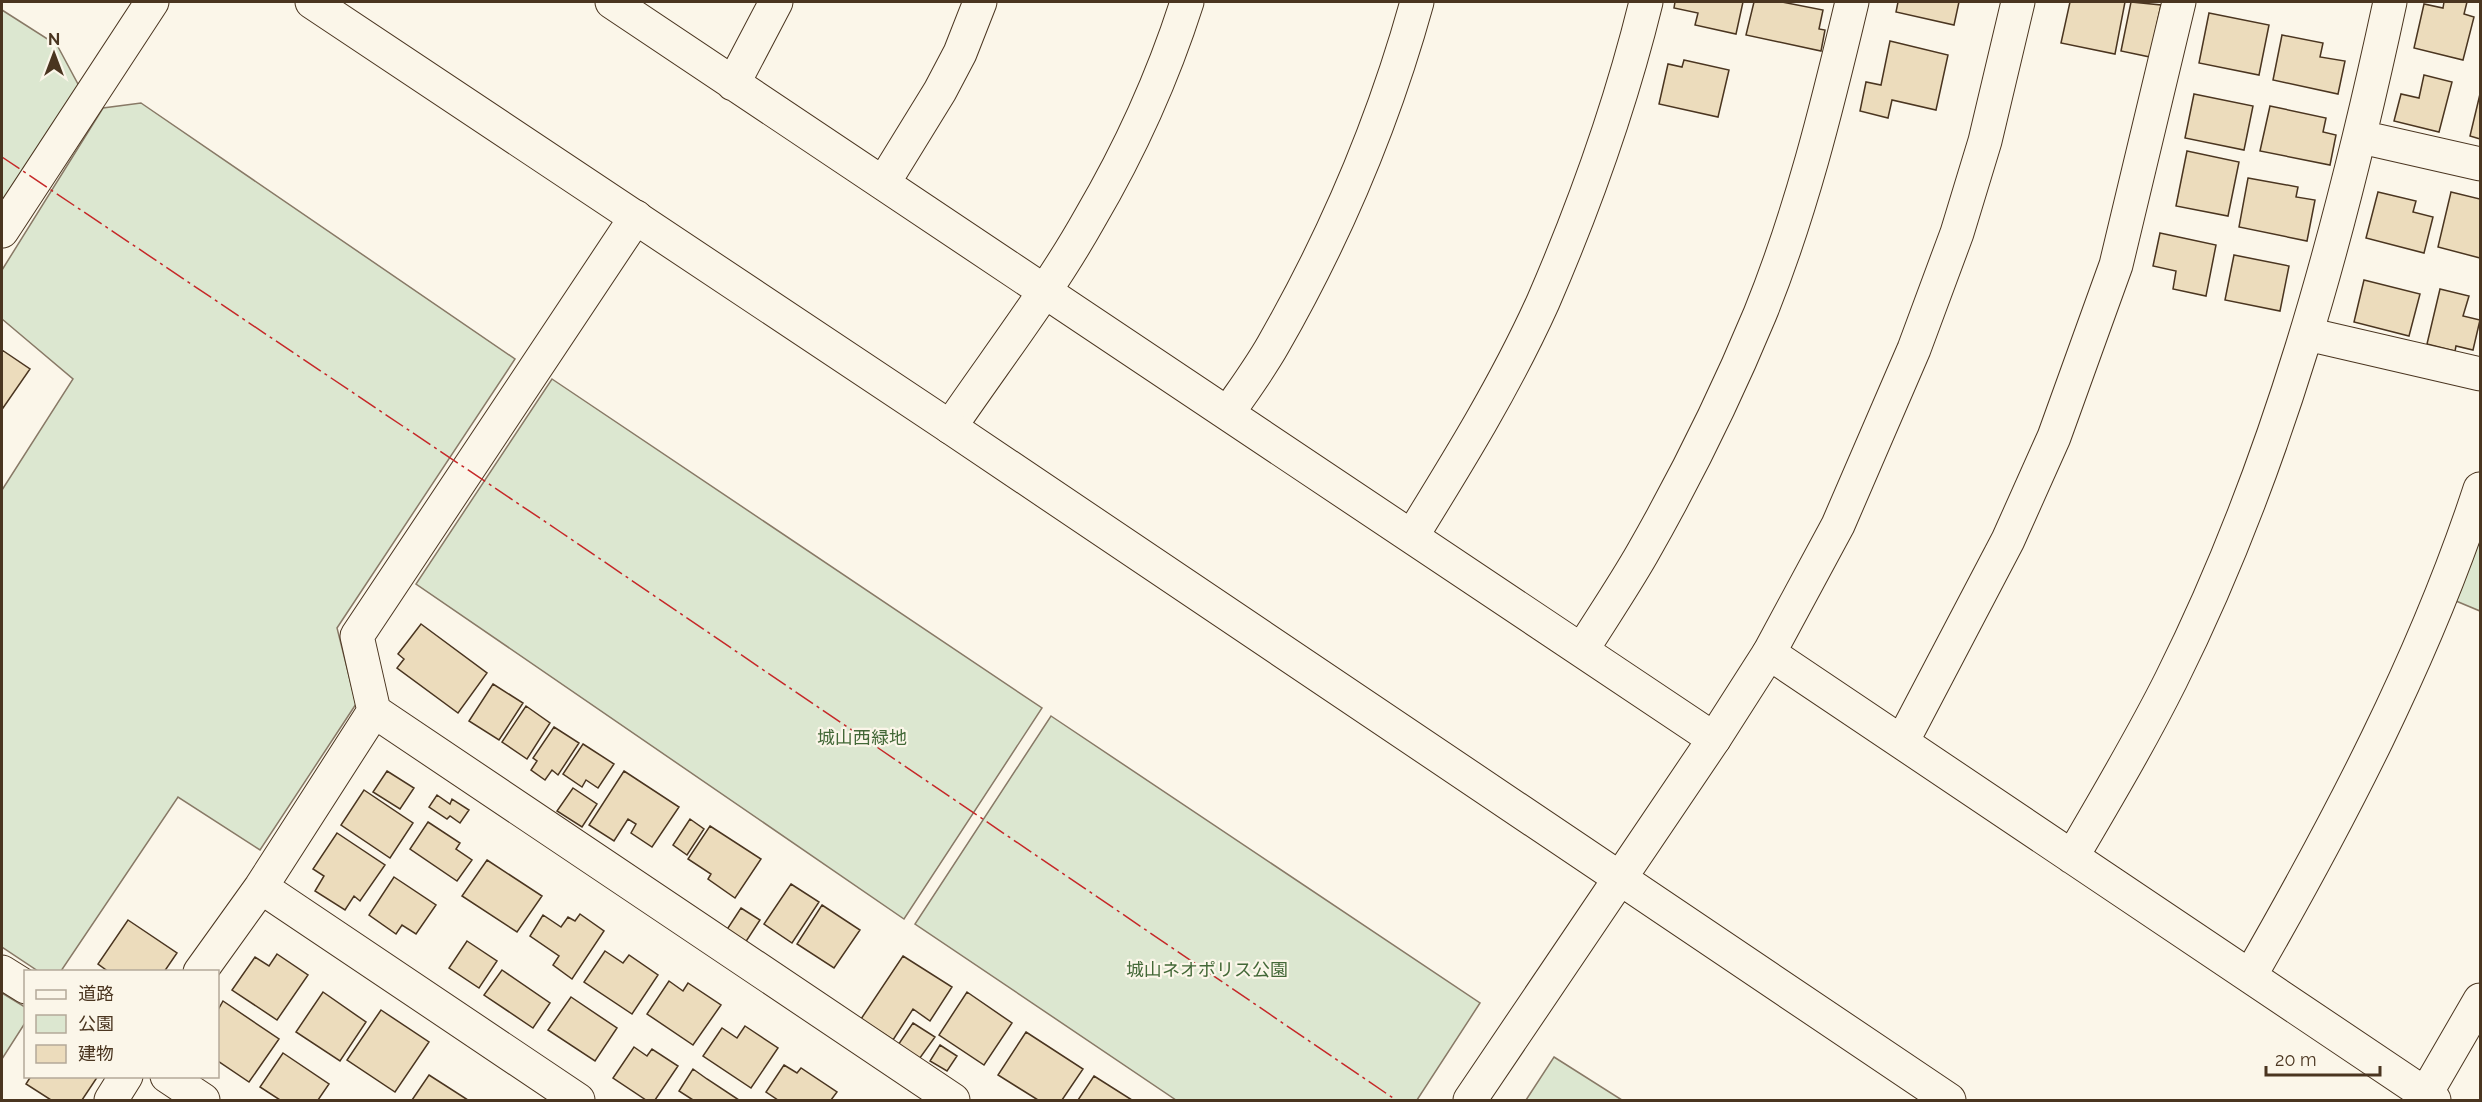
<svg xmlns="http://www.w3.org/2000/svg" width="2482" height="1102" viewBox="0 0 2482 1102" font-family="Raleway,'Noto Sans JP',sans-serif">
	<rect width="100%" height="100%" fill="#fbf6e9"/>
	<path fill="#dce7d0" stroke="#887966" stroke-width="1.5" d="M 2,10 L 57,45 L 79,86 L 2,203 Z
		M 141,103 L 515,359 L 337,628 L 356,704 L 260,850 L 178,797 L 61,971 L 38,971 L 2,947 L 2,490 L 73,379 L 2,319 L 2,270 L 103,108 Z
		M 552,379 L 1042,708 L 904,919 L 416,584 Z
		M 2480,536 L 2480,611 L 2456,601 Z
		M 1051,716 L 1480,1003 L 1417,1100 L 1176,1100 L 915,924 Z
		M 2,993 L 25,1007 L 25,1023 L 2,1059 Z
		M 1554,1057 L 1622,1100 L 1526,1100 Z"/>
	<path fill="#ecdcbc" stroke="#4a3520" stroke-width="1.5" d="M 1675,2 L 1743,2 L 1736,34 L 1695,25 L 1698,13 L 1674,8 Z
		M 1754,2 L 1782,2 L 1823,10 L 1819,29 L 1825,30 L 1821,51 L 1746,35 Z
		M 1898,2 L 1959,2 L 1954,25 L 1896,12 Z
		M 2070,2 L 2125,2 L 2115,54 L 2061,43 Z
		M 2131,2 L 2161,5 L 2150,57 L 2121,51 Z
		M 2444,2 L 2467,2 L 2464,14 L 2474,17 L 2463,60 L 2414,48 L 2424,4 L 2443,8 Z
		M 2209,13 L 2269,25 L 2259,75 L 2199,63 Z
		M 2282,35 L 2323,43 L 2320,57 L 2345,61 L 2338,94 L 2273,80 Z
		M 1890,41 L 1948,55 L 1936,110 L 1892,100 L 1888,118 L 1860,111 L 1866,82 L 1881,85 Z
		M 1684,60 L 1729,70 L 1718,117 L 1659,104 L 1668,64 L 1682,67 Z
		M 2424,75 L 2452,82 L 2439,132 L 2394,121 L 2401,94 L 2419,98 Z
		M 2194,94 L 2253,106 L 2244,150 L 2185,138 Z
		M 2480,94 L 2480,139 L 2470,136 Z
		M 2270,106 L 2326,118 L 2323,132 L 2336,135 L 2330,165 L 2260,151 Z
		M 2187,151 L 2239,162 L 2228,216 L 2176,206 Z
		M 2248,178 L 2298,187 L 2296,197 L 2315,200 L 2307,241 L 2239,227 Z
		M 2378,192 L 2416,201 L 2413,212 L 2433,217 L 2424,253 L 2366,238 Z
		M 2451,192 L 2480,199 L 2480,258 L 2438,247 Z
		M 2160,233 L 2216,245 L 2206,296 L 2173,289 L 2176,271 L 2153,266 Z
		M 2234,255 L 2289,266 L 2280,311 L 2225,300 Z
		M 2364,280 L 2420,294 L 2409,336 L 2354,322 Z
		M 2440,289 L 2469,296 L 2463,316 L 2480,320 L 2473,350 L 2456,346 L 2455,351 L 2427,344 Z
		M 2,350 L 30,369 L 3,408 L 2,406 Z
		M 421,624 L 487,673 L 458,713 L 397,668 L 404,659 L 398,654 Z
		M 493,684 L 523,703 L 499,740 L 469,721 Z
		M 526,706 L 550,723 L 527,759 L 502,742 Z
		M 554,727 L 579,743 L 558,775 L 552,770 L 545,780 L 531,770 L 537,761 L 533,758 Z
		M 583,744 L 614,764 L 598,788 L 586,780 L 582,787 L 563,774 Z
		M 387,771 L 414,788 L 400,809 L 373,792 Z
		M 624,771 L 679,807 L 652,847 L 631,833 L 636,824 L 628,819 L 614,841 L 589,825 Z
		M 573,788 L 597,804 L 582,827 L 557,811 Z
		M 364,790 L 413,823 L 390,858 L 341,825 Z
		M 437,795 L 450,804 L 452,799 L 469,810 L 460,823 L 450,816 L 447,819 L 429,807 Z
		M 690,819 L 704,829 L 687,855 L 673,845 Z
		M 428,822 L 460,843 L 456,849 L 472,860 L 457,881 L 410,849 Z
		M 710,826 L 761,859 L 735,898 L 708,879 L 711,874 L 688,859 Z
		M 337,833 L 385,865 L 360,901 L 354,896 L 345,910 L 315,891 L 324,876 L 313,869 Z
		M 487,860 L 542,896 L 517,932 L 462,896 Z
		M 394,877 L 436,905 L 416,934 L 402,925 L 396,934 L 369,915 Z
		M 791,884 L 819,902 L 792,943 L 764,924 Z
		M 822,905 L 860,930 L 834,968 L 797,944 Z
		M 741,908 L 760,920 L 745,943 L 726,931 Z
		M 580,914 L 604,931 L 572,979 L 553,965 L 559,956 L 530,936 L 543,915 L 561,927 L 568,917 L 575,921 Z
		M 128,920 L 177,953 L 164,972 L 109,972 L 98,964 Z
		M 467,941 L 497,961 L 479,988 L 449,968 Z
		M 605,951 L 623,963 L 629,955 L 658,975 L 632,1014 L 584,982 Z
		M 277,954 L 308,975 L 277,1020 L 232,990 L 255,957 L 269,966 Z
		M 903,956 L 952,987 L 930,1021 L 913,1009 L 893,1040 L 861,1019 Z
		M 502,970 L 550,1003 L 533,1028 L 484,995 Z
		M 669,981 L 683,991 L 688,983 L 721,1005 L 693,1045 L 647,1014 Z
		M 323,992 L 366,1022 L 340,1061 L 296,1032 Z
		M 967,992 L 1012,1023 L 984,1065 L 939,1035 Z
		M 571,997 L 617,1028 L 595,1061 L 548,1030 Z
		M 223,1001 L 279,1039 L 249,1082 L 218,1061 L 218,1010 Z
		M 381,1010 L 429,1042 L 395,1092 L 347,1060 Z
		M 913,1023 L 935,1037 L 917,1062 L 896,1048 Z
		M 745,1026 L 778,1048 L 751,1088 L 703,1056 L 722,1028 L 737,1038 Z
		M 1026,1032 L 1083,1069 L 1062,1100 L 1038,1100 L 998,1075 Z
		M 940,1045 L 957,1056 L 947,1071 L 930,1061 Z
		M 634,1047 L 647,1056 L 652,1049 L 678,1066 L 655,1100 L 646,1100 L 613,1078 Z
		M 283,1053 L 329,1084 L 318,1100 L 280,1100 L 260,1087 Z
		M 784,1065 L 797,1073 L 801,1068 L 837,1092 L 831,1100 L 778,1100 L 766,1092 Z
		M 693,1069 L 707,1079 L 739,1100 L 693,1100 L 679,1091 Z
		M 429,1075 L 468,1100 L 412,1100 Z
		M 31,1076 L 98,1076 L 82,1100 L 51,1100 L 26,1084 Z
		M 1094,1076 L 1132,1100 L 1078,1100 Z"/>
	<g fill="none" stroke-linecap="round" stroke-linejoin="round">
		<defs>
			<path id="street" d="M 612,2 L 1714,739
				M 733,84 L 776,2
				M 2361,137 L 2480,164
				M 884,182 L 940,91 L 960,53 L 980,2
				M 636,217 L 357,636 L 374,711 L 953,1100
				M 2,231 L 152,2
				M 2307,334 L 2480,374
				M 1228,413 C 1243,391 1260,368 1273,345 C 1335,237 1384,121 1417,2
				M 950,427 C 997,358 1049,291 1090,218 C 1130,150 1163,77 1187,2
				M 1412,536 C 1459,460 1506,384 1543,302 C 1585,205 1621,104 1646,2
				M 1582,650 C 1602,618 1623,587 1642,554 C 1686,477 1726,396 1760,314 C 1801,213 1827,107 1852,2
				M 1769,653 L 2434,1100
				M 1902,742 L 2008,540 L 2054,437 L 2116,265 L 2179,2
				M 2072,857 C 2106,799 2141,740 2171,680 C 2278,466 2340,234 2390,2
				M 261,887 L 578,1100
				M 2,972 L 26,987
				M 200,972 L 261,887 L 374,711
				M 2250,976 C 2339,821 2424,660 2480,489
				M 167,1076 L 203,1100
				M 2425,1095 L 2480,1000
				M 111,1100 L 126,1076"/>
			<path id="secondary" d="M 312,2 L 950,427 L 1949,1100
				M 1470,1100 L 1714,739 L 1769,653 L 1838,525 L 1914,349 L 1957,233 L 1985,141 L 2018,2"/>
		</defs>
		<use href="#street" stroke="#4a3520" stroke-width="35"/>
		<use href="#secondary" stroke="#4a3520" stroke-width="35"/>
		<use href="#street" stroke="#fbf6e9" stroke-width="33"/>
		<use href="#secondary" stroke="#fbf6e9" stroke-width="33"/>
		<path stroke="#c62828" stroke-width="1.5" stroke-dasharray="21 4.5 3 4.5" stroke-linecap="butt" d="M 2,157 L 559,531 L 1396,1100"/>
	</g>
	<g text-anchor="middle" stroke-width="4.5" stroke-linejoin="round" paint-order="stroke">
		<g font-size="18" fill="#436837" stroke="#fbf6e9">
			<text x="862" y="744">城山西緑地</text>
			<text x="1207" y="976">城山ネオポリス公園</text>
		</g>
	</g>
	<rect width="2482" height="1102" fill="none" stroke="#4a3520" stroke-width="6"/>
	<rect x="24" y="970" width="195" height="108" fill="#fbf6e9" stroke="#b4a999" stroke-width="1.5"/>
	<rect x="36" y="990" width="30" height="9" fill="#fbf6e9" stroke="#b4a999" stroke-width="1.5"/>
	<text x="78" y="1000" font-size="18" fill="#4a3520">道路</text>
	<rect x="36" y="1015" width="30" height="18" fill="#dce7d0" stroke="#b4a999" stroke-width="1.5"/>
	<text x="78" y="1030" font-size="18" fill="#4a3520">公園</text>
	<rect x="36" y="1045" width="30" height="18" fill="#ecdcbc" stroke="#b4a999" stroke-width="1.5"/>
	<text x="78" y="1060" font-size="18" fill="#4a3520">建物</text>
	<g transform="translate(54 54)" stroke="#fbf6e9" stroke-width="4.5" paint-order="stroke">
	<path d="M0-4.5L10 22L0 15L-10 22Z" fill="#4a3520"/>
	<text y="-9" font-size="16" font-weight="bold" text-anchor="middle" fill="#4a3520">N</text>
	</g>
	<path d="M2266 1066v9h114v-9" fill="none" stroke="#4a3520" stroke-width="3"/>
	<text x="2275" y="1066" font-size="18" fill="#4a3520" stroke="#fbf6e9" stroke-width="4.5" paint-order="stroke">20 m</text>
</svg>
